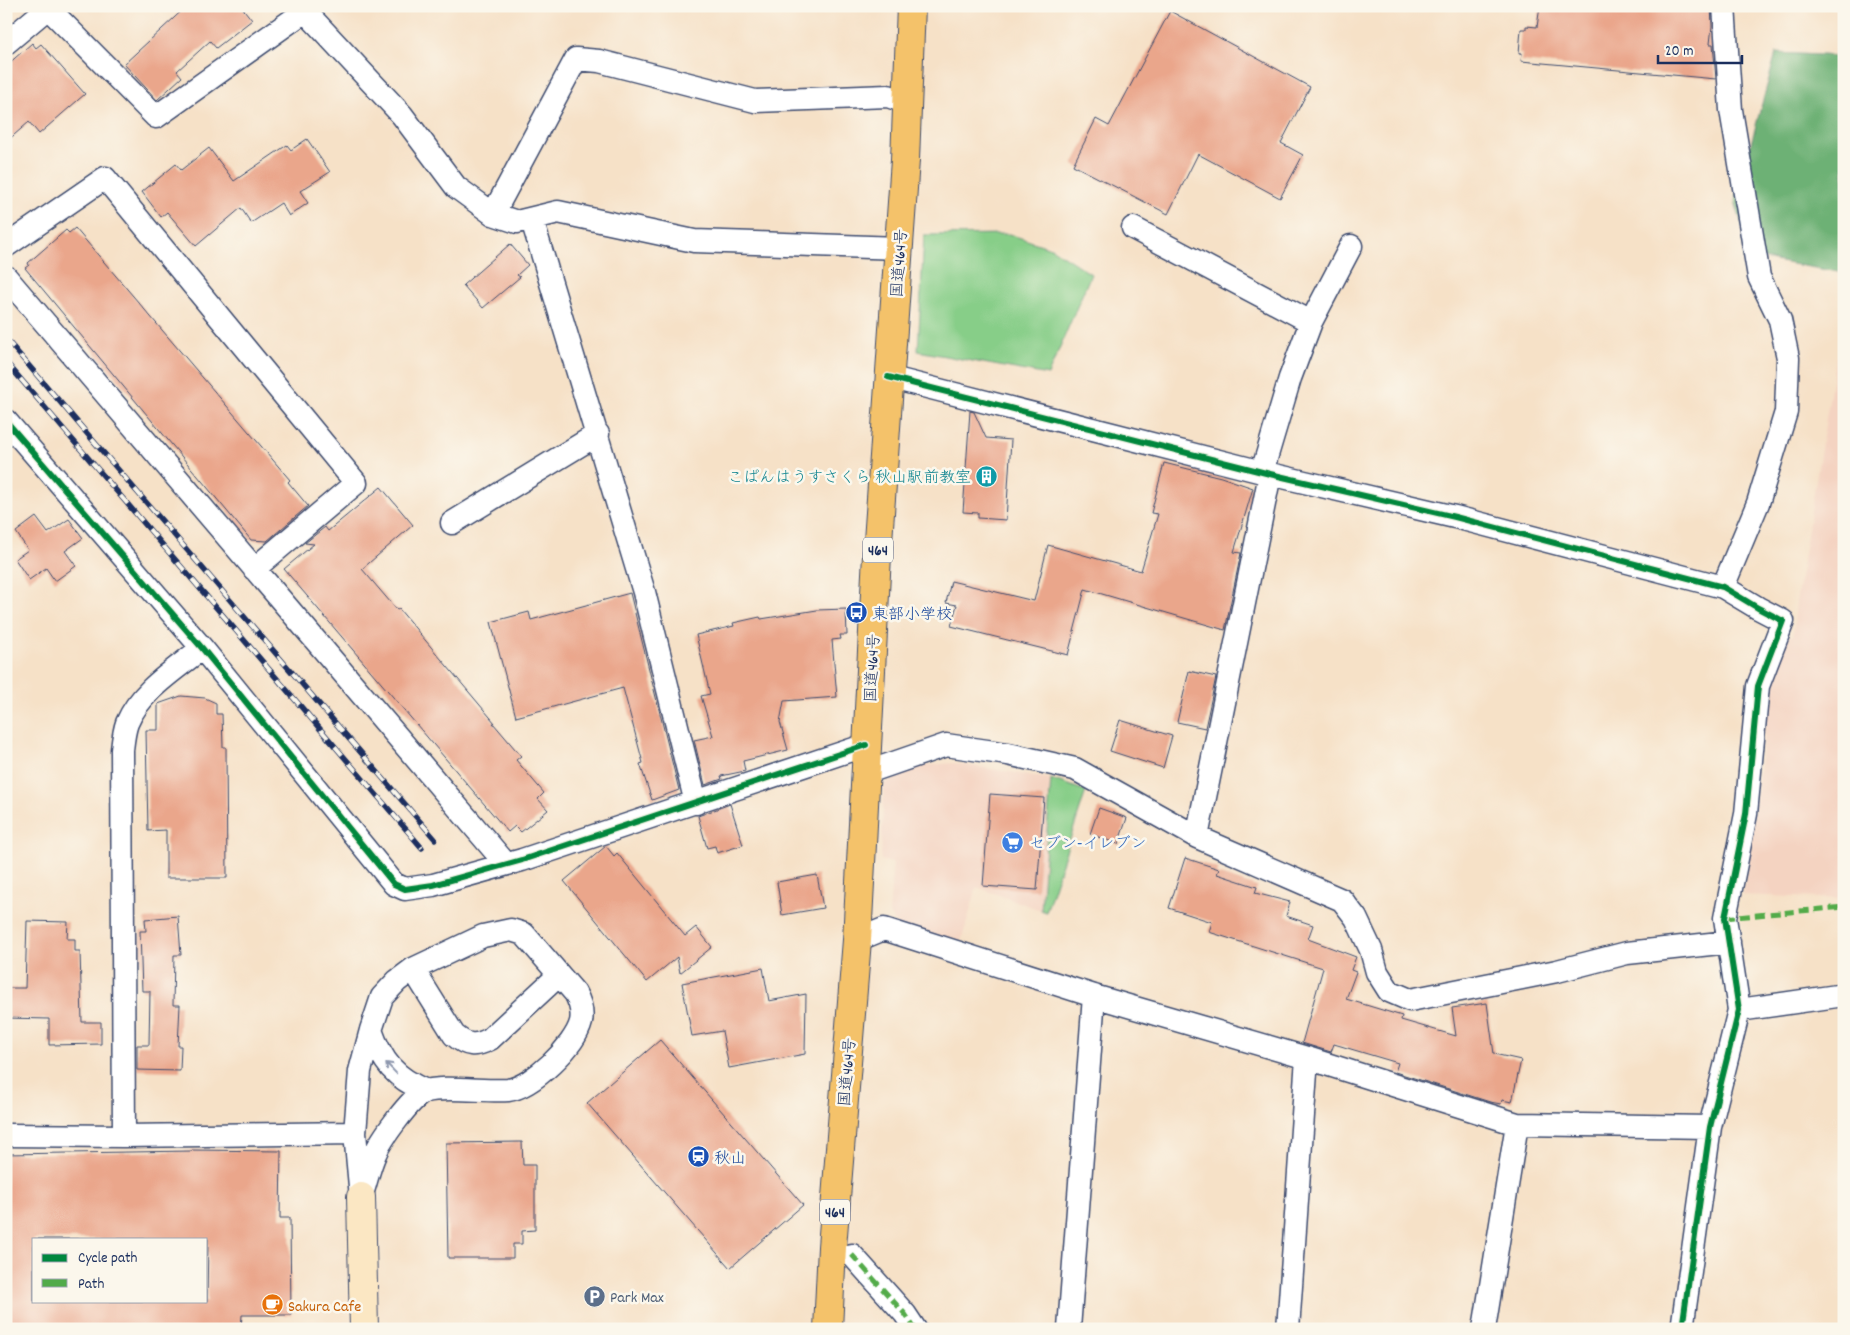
<svg xmlns="http://www.w3.org/2000/svg" width="1850" height="1335" viewBox="0 0 1850 1335" font-family="Dekko,'Klee One',sans-serif">
	<rect width="100%" height="100%" fill="#fbf7ec"/>
	<filter id="ink" filterUnits="userSpaceOnUse"><feTurbulence type="fractalNoise" baseFrequency=".02" numOctaves="2"/><feDisplacementMap in="SourceGraphic" scale="10" xChannelSelector="R" yChannelSelector="G"/><feConvolveMatrix kernelMatrix="1 2 1 2 8 2 1 2 1" color-interpolation-filters="sRGB"/></filter>
	<filter id="wash" filterUnits="userSpaceOnUse"><feTurbulence type="fractalNoise" baseFrequency=".0096" numOctaves="4" result="noise"/><feDisplacementMap in="SourceGraphic" scale="20" xChannelSelector="R" yChannelSelector="G"/><feGaussianBlur stdDeviation="1.12" result="paint"/><feColorMatrix in="noise" values="0 0 0 0 0 0 0 0 0 0 0 0 0 0 0 0 0 1.4 0 .05"/><feComposite in="paint" operator="in"/></filter>
	<g filter="url(#wash)">
		<rect width="100%" height="100%" fill="#f6e1c7"/>
		<path fill="#f4d3c1" d="M 1836,357 L 1844,358 L 1844,899 L 1743,895 L 1777,635 L 1793,636 L 1796,603 Z
			M 954,763 L 1051,779 L 1086,791 L 1046,912 L 977,887 L 959,949 L 900,929 L 889,914 L 893,863 L 881,860 L 884,784 L 915,766 Z"/>
		<path fill="#87ce88" stroke="#517e73" d="M 1009,234 L 1051,248 L 1091,274 L 1048,375 L 918,351 L 924,235 Z
			M 1051,779 L 1086,791 L 1046,912 L 1041,910 Z"/>
		<path fill="#6db174" stroke="#447069" d="M 1776,53 L 1844,56 L 1844,273 L 1751,257 L 1735,201 Z"/>
		<g id="blocks">
			<path fill="#eaa68b" fill-rule="evenodd" d="M 187,6 L 241,6 L 252,20 L 216,48 L 210,41 L 177,71 L 182,77 L 157,100 L 124,64 Z
				M 1540,6 L 1711,6 L 1712,26 L 1710,44 L 1713,44 L 1716,79 L 1521,61 L 1522,53 L 1519,53 L 1521,29 L 1526,29 L 1526,26 L 1537,27 Z
				M 1170,11 L 1310,87 L 1281,143 L 1303,155 L 1280,198 L 1198,154 L 1168,214 L 1073,165 L 1096,119 L 1109,126 Z
				M 32,43 L 36,48 L 41,44 L 85,94 L 39,134 L 29,122 L 6,142 L 6,66 Z
				M 307,139 L 330,172 L 300,191 L 308,203 L 289,216 L 281,203 L 251,223 L 241,208 L 196,246 L 167,212 L 161,217 L 142,192 L 176,164 L 181,170 L 209,148 L 234,181 L 287,145 L 291,150 Z
				M 75,228 L 290,480 L 288,482 L 308,506 L 267,541 L 251,540 L 25,268 L 29,265 L 28,263 L 66,230 L 69,233 Z
				M 510,244 L 528,265 L 517,275 L 520,277 L 483,308 L 463,285 Z
				M 970,411 L 974,412 L 986,438 L 1011,440 L 1006,520 L 978,518 L 978,513 L 963,512 Z
				M 1164,463 L 1221,477 L 1253,488 L 1234,552 L 1241,553 L 1225,630 L 1085,589 L 1068,655 L 951,626 L 957,605 L 946,603 L 951,581 L 1034,601 L 1048,545 L 1141,571 L 1158,514 L 1151,513 Z
				M 381,487 L 413,525 L 362,569 L 397,610 L 399,609 L 495,723 L 493,723 L 521,756 L 516,760 L 544,793 L 538,799 L 548,810 L 521,832 L 515,826 L 508,832 L 284,569 L 314,544 L 305,543 L 325,527 L 328,531 Z
				M 36,517 L 48,533 L 69,519 L 83,538 L 65,551 L 76,566 L 55,581 L 46,568 L 29,580 L 15,559 L 28,550 L 16,532 Z
				M 630,593 L 679,790 L 652,800 L 640,764 L 643,763 L 623,688 L 516,717 L 491,622 L 529,612 L 531,620 Z
				M 846,609 L 847,635 L 840,635 L 841,639 L 832,640 L 837,697 L 784,701 L 780,722 L 788,750 L 743,761 L 745,771 L 721,776 L 722,779 L 705,785 L 694,740 L 713,736 L 701,696 L 710,694 L 696,635 L 734,626 L 733,623 L 760,617 L 761,619 L 817,610 Z
				M 1189,671 L 1216,677 L 1205,728 L 1177,722 Z
				M 181,696 L 205,698 L 216,703 L 216,714 L 222,714 L 223,747 L 226,747 L 227,878 L 166,878 L 166,830 L 148,831 L 146,730 L 158,730 L 158,704 Z
				M 1120,720 L 1172,736 L 1163,768 L 1110,751 Z
				M 990,794 L 1044,798 L 1037,890 L 983,886 Z
				M 730,804 L 743,845 L 717,853 L 715,846 L 707,848 L 698,816 Z
				M 1099,808 L 1127,818 L 1118,844 L 1090,834 Z
				M 606,846 L 614,856 L 617,853 L 685,936 L 696,927 L 712,947 L 680,973 L 677,957 L 647,982 L 564,881 Z
				M 1185,858 L 1219,869 L 1217,874 L 1257,887 L 1255,893 L 1290,902 L 1286,916 L 1313,925 L 1308,939 L 1356,957 L 1351,970 L 1356,972 L 1346,999 L 1402,1016 L 1401,1020 L 1456,1036 L 1452,1008 L 1487,1003 L 1494,1054 L 1521,1060 L 1512,1102 L 1502,1100 L 1501,1104 L 1490,1102 L 1395,1072 L 1398,1063 L 1334,1044 L 1331,1052 L 1302,1043 L 1323,968 L 1209,932 L 1212,922 L 1169,908 Z
				M 817,875 L 823,908 L 782,915 L 777,882 Z
				M 178,916 L 181,955 L 174,955 L 173,1005 L 180,1005 L 178,1046 L 181,1046 L 180,1071 L 137,1070 L 137,1045 L 149,1045 L 150,991 L 142,991 L 140,931 L 146,931 L 145,919 Z
				M 27,921 L 68,922 L 67,939 L 75,939 L 75,951 L 80,951 L 82,1022 L 101,1022 L 101,1044 L 49,1045 L 49,1019 L 6,1018 L 6,988 L 25,988 Z
				M 763,968 L 769,1001 L 806,994 L 805,1054 L 729,1068 L 722,1031 L 692,1036 L 682,983 Z
				M 660,1040 L 803,1205 L 730,1268 L 587,1103 Z
				M 522,1142 L 523,1165 L 535,1165 L 535,1230 L 522,1231 L 522,1244 L 513,1244 L 513,1258 L 448,1258 L 446,1143 Z
				M 192,1150 L 281,1151 L 280,1218 L 290,1218 L 291,1315 L 242,1315 L 241,1329 L 6,1329 L 6,1154 L 192,1151 ZM 34,1239 L 208,1239 L 207,1301 L 34,1301 Z"/>
		</g>
	</g>
	<g filter="url(#ink)">
		<use href="#blocks" fill-opacity="0" stroke="#3c4a6e" stroke-width="1"/>
		<g fill="none" stroke-linecap="round" stroke-linejoin="round">
			<defs>
				<path id="street" d="M 48,8 L 156,117 L 305,11 L 402,115 L 456,187 L 493,214 L 517,222 L 558,212 L 694,241 L 899,248
					M 6,43 L 50,6
					M 493,214 L 576,59 L 599,61 L 755,101 L 888,96 L 908,103
					M 532,220 L 644,592 L 696,803
					M 1133,228 L 1311,322
					M 6,246 L 105,178 L 356,483 L 254,569
					M 6,277 L 506,864
					M 888,377 L 1270,474 L 1455,517 L 1723,587 L 1758,608 L 1783,621 L 1758,686 L 1746,814 L 1725,918 L 1739,1010 L 1710,1127 L 1682,1329
					M 6,421 L 202,648 L 394,884 L 405,889 L 433,885 L 522,860 L 866,745
					M 1262,472 L 1290,378 L 1311,322 L 1351,246
					M 452,523 L 598,434
					M 1723,587 L 1758,503 L 1786,412 L 1788,358 L 1780,320 L 1759,277 L 1731,110 L 1724,6
					M 865,773 L 946,745 L 1008,754 L 1075,769 L 1197,837 L 1342,900 L 1356,918 L 1371,950 L 1377,972 L 1389,991 L 1410,1000 L 1557,971 L 1627,953 L 1729,942
					M 1197,837 L 1270,474
					M 511,930 L 524,934 L 575,993 C 580,1002 583,1012 581,1022 C 575,1046 532,1087 508,1090 C 488,1092 439,1085 424,1092 C 410,1099 381,1139 375,1154 C 369,1167 366,1183 361,1197 L 355,1133 L 360,1071 L 371,1030 L 382,997 L 397,981 L 413,969 L 483,936 Z
					M 857,940 L 884,929 L 1094,996 L 1307,1058
					M 413,969 L 454,1035 C 467,1046 475,1047 490,1039 L 559,975
					M 1739,1010 L 1844,995
					M 371,1030 C 382,1062 395,1078 426,1091
					M 6,1135 L 124,1136 L 355,1133
					M 124,1136 L 122,750 C 123,741 124,731 127,723 C 141,690 175,670 202,648
					M 852,1255 L 905,1314 L 915,1329
					M 1069,1329 L 1094,996
					M 1288,1329 L 1307,1058 L 1517,1124 L 1710,1127
					M 1484,1329 L 1517,1124"/>
				<path id="secondary" d="M 361,1197 L 364,1329"/>
				<path id="highway" d="M 828,1329 L 832,1247 L 857,940 L 877,555 L 905,160 L 911,6"/>
			</defs>
			<use href="#street" stroke="#3c4a6e" stroke-width="25"/>
			<use href="#secondary" stroke="#3c4a6e" stroke-width="30"/>
			<use href="#highway" stroke="#3c4a6e" stroke-width="30"/>
			<use href="#street" stroke="#fff" stroke-width="22"/>
			<use href="#secondary" stroke="#fbe7c3" stroke-width="28"/>
			<use href="#highway" stroke="#f4c26a" stroke-width="28"/>
			<defs>
				<path id="rail" d="M 6,339 L 435,839
					M 6,362 L 422,848"/>
			</defs>
			<use href="#rail" stroke="#1b2f5e" stroke-width="5.5"/>
			<use href="#rail" stroke="#fbf7ec" stroke-width="4" stroke-dasharray="11" stroke-linecap="butt"/>
			<path stroke="#52ab49" stroke-width="5" stroke-dasharray="10 5" stroke-linecap="butt" d="M 1725,918 L 1844,907
				M 852,1255 L 905,1314 L 915,1329"/>
			<defs>
				<path id="cycleway" d="M 888,377 L 1270,474 L 1455,517 L 1723,587 L 1758,608 L 1783,621 L 1758,686 L 1746,814 L 1725,918 L 1739,1010 L 1710,1127 L 1682,1329
					M 6,421 L 202,648 L 394,884 L 405,889 L 433,885 L 522,860 L 866,745"/>
			</defs>
			<use href="#cycleway" stroke="#fbf7ec" stroke-width="9"/>
			<use href="#cycleway" stroke="#00873e" stroke-width="6"/>
		</g>
		<defs><path id="oneway-shaft" d="M-6 0H5M1.5-3L5.5 0L1.5 3" fill="none" stroke-width="1.6" stroke-linecap="round" stroke-linejoin="round" transform="scale(1.25)"/></defs>
		<use stroke="#8d97ae" href="#oneway-shaft" transform="translate(391 1068) rotate(-134)"/>
	</g>
	<defs>
		<symbol id="building-disc" viewBox="-11 -11 22 22"><circle r="9.5" fill="#0f9aa8" stroke="#fbf7ec"/><path d="M-4-6H4V6H1V3H-1V6H-4ZM-2.5-4.3h1.7v1.8h-1.7ZM.8-4.3h1.7v1.8H.8ZM-2.5-1h1.7V.8h-1.7ZM.8-1h1.7V.8H.8Z" fill="#fff"/></symbol>
		<symbol id="bus-disc" viewBox="-11 -11 22 22"><circle r="9.5" fill="#1a4fb4" stroke="#fbf7ec"/><path d="M-5-6H5V4H4V6H2V4H-2V6H-4V4H-5ZM-3.5-4V0h7V-4ZM-3.5 1.2v1.5H-2V1.2ZM2 1.2v1.5H3.5V1.2Z" fill="#fff"/></symbol>
		<symbol id="supermarket-disc" viewBox="-11 -11 22 22"><circle r="9.5" fill="#3f7fe0" stroke="#fbf7ec"/><path d="M-6-5.5h2.5l.6 2H6L4.5 2H-2.5L-4.4-4H-6ZM-1.5 3.2a1.3 1.3 0 1 0 .1 0ZM3 3.2a1.3 1.3 0 1 0 .1 0Z" fill="#fff"/></symbol>
		<symbol id="station-disc" viewBox="-11 -11 22 22"><circle r="9.5" fill="#1a4fb4" stroke="#fbf7ec"/><path d="M-3-6H3Q5-6 5-4V2Q5 4 3 4L4.5 6H3L1.5 4h-3L-3 6H-4.5L-3 4Q-5 4-5 2V-4Q-5-6-3-6ZM-3.5-4v3h7v-3ZM-3.5 1v1.5H-2V1ZM2 1v1.5H3.5V1Z" fill="#fff"/></symbol>
		<symbol id="parking-disc" viewBox="-11 -11 22 22"><circle r="9.5" fill="#5c6f8a" stroke="#fbf7ec"/><path d="M-3.5-5.5H1a3.5 3.5 0 0 1 0 7H-1V5.5H-3.5ZM-1-3.4V-.6H.8a1.4 1.4 0 0 0 0-2.8Z" fill="#fff"/></symbol>
		<symbol id="cafe-disc" viewBox="-11 -11 22 22"><circle r="9.5" fill="#e8710a" stroke="#fbf7ec"/><path d="M-5.5-4.5H6V0H3Q3 3.5 0 3.5H-2.5Q-5.5 3.5-5.5 0ZM3-3.2v2h1.7v-2ZM-6 4.5H4V6H-6Z" fill="#fff"/></symbol>
	</defs>
	<g fill-rule="evenodd">
		<use href="#building-disc" x="974" y="464" width="25" height="25"/>
		<use href="#bus-disc" x="844" y="600" width="25" height="25"/>
		<use href="#supermarket-disc" x="1000" y="830" width="25" height="25"/>
		<use href="#station-disc" x="686" y="1144" width="25" height="25"/>
		<use href="#parking-disc" x="582" y="1284" width="25" height="25"/>
		<use href="#cafe-disc" x="260" y="1292" width="25" height="25"/>
	</g>
	<g text-anchor="middle" stroke-width="5" stroke-linejoin="round" paint-order="stroke">
		<g fill="#fbf7ec" stroke="#5e6b89" stroke-width="1">
			<rect x="863" y="537.5" width="30" height="25" rx="4"/>
			<rect x="820" y="1199.5" width="30" height="25" rx="4"/>
		</g>
		<g font-size="15" font-weight="bold" fill="#1b2f5e">
			<text x="878" y="555">464</text>
			<text x="835" y="1217">464</text>
		</g>
		<g font-size="16" fill="#1b2f5e" stroke="#fbf7ec">
			<text transform="translate(898 263) rotate(-86)" y="6">国道464号</text>
			<text transform="translate(871 668) rotate(-87)" y="6">国道464号</text>
			<text transform="translate(846 1072) rotate(-85)" y="6">国道464号</text>
		</g>
		<g font-size="16" fill="#0d838f" stroke="#fbf7ec" text-anchor="end">
			<text x="971" y="482">こぱんはうすさくら 秋山駅前教室</text>
		</g>
		<g font-size="16" fill="#164399" stroke="#fbf7ec" text-anchor="start">
			<text x="872" y="619">東部小学校</text>
			<text x="714" y="1163">秋山</text>
		</g>
		<g font-size="16" fill="#366cbe" stroke="#fbf7ec" text-anchor="start">
			<text x="1029" y="848">セブン-イレブン</text>
		</g>
		<g font-size="16" fill="#4e5e75" stroke="#fbf7ec" text-anchor="start">
			<text x="610" y="1302">Park Max</text>
		</g>
		<g font-size="16" fill="#c56008" stroke="#fbf7ec" text-anchor="start">
			<text x="288" y="1311">Sakura Cafe</text>
		</g>
	</g>
	<rect width="1850" height="1335" fill="none" stroke="#fbf7ec" stroke-width="25"/>
	<rect x="32" y="1238" width="175" height="65" fill="#fbf7ec" stroke="#a1a7b3"/>
	<rect x="42" y="1254" width="25" height="8" fill="#00873e" stroke="#a1a7b3"/>
	<text x="78" y="1262" font-size="15" fill="#1b2f5e">Cycle path</text>
	<rect x="42" y="1279" width="25" height="8" fill="#52ab49" stroke="#a1a7b3"/>
	<text x="78" y="1288" font-size="15" fill="#1b2f5e">Path</text>
	<path d="M1658 55v8h84v-8" fill="none" stroke="#1b2f5e" stroke-width="2.5"/>
	<text x="1665" y="55" font-size="15" fill="#1b2f5e" stroke="#fbf7ec" stroke-width="4" paint-order="stroke">20 m</text>
</svg>
